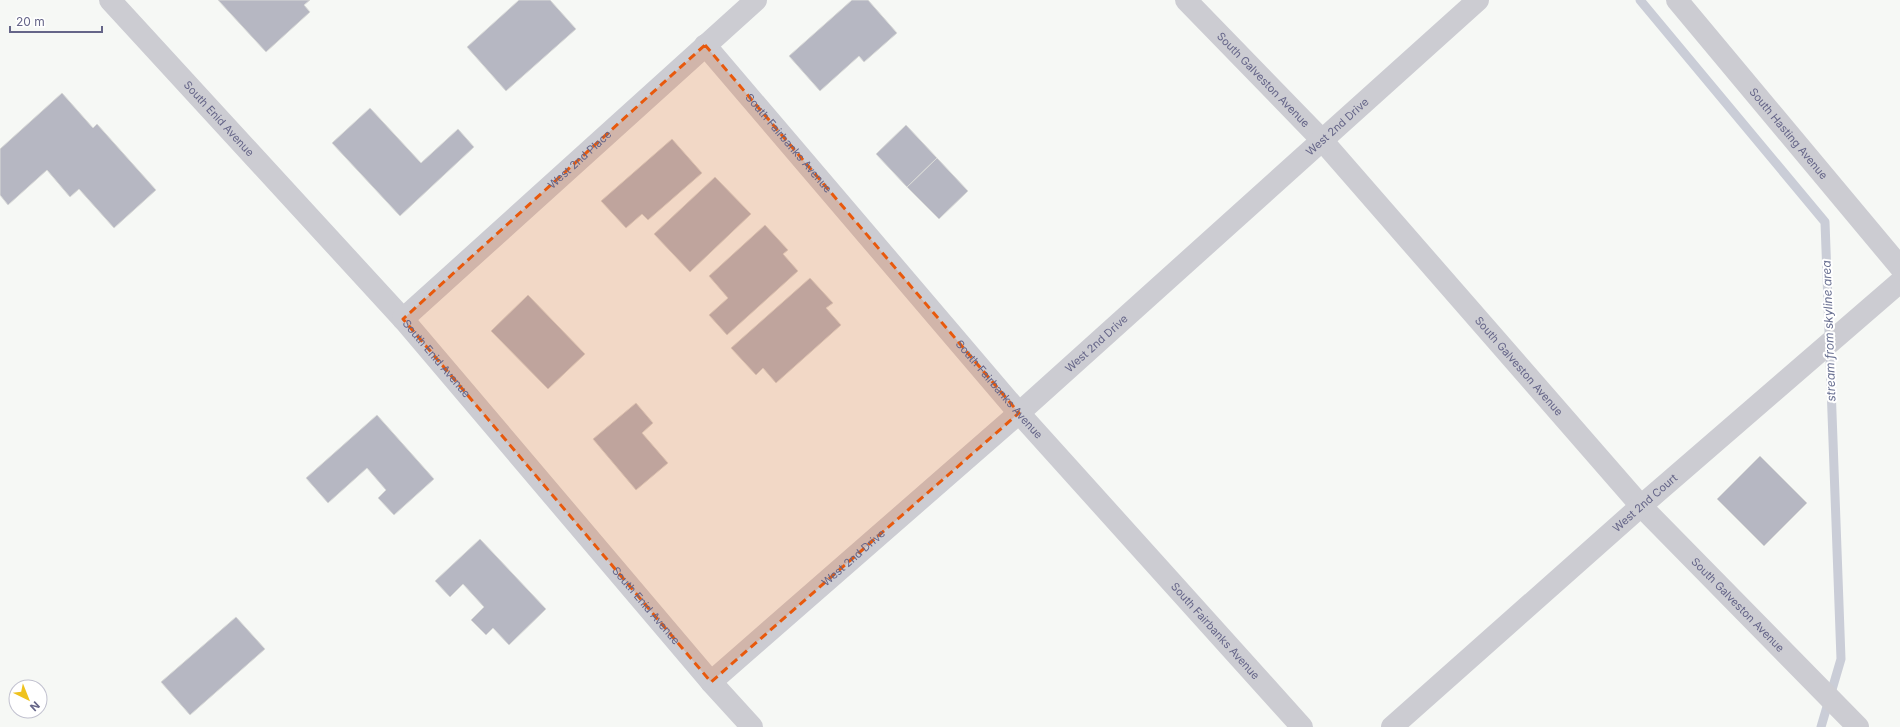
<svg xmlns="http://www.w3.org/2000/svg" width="1900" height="727" viewBox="0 0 1900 727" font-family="Inter,sans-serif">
	<rect width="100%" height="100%" fill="#f6f8f5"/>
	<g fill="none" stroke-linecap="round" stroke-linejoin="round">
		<path stroke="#cacdd7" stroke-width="9" d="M 1640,0 L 1825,222 L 1841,659 L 1821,727"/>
	</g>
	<path fill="#b6b7c2" stroke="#d8d9d7" d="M 218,0 L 310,0 L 304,5 L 310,12 L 266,52 Z
		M 519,0 L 550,0 L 576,29 L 506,91 L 467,47 Z
		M 852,0 L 868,0 L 897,33 L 864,62 L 859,56 L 820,91 L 789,56 Z
		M 62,93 L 93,128 L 97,124 L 156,190 L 114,228 L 79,189 L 70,197 L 47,170 L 8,205 L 0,195 L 0,149 Z
		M 370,108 L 421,163 L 458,129 L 474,147 L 400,216 L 332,143 Z
		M 906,125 L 937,158 L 907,187 L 876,154 Z
		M 672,139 L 702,173 L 648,220 L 642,214 L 626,228 L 601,201 Z
		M 937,158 L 968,191 L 939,219 L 907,187 Z
		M 715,177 L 751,214 L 690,272 L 654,234 Z
		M 765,225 L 788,250 L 783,254 L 798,271 L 727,335 L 709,315 L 728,298 L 709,276 Z
		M 810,278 L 833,303 L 826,308 L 841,325 L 776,383 L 763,368 L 756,375 L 731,348 Z
		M 528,295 L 585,354 L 548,389 L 491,331 Z
		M 636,403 L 653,423 L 642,433 L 668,463 L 636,490 L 593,439 Z
		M 377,415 L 434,479 L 394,515 L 378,498 L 386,490 L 367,468 L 328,503 L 306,478 Z
		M 1760,456 L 1807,503 L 1764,546 L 1717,499 Z
		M 480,539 L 546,609 L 509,645 L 493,628 L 486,635 L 471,620 L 484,607 L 463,584 L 450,597 L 435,581 Z
		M 236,617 L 265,649 L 190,715 L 161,682 Z"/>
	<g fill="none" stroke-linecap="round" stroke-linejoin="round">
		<g stroke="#ccccd2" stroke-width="22">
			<path id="s1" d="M 110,0 L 403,319 L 711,682 L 752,727"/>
			<path id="s2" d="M 1186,0 L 1321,139 L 1641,506 L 1858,727"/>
			<path id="s3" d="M 1677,0 L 1900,267"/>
			<path id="s4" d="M 705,45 L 1019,413 L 1302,727"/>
			<path id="s5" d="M 403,319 L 756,0"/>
			<path id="s6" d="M 711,682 L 1019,413 L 1478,0"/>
			<path id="s7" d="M 1392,727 L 1641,506 L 1900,282"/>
		</g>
	</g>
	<path fill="#e8590c" fill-opacity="0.2" stroke="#e8590c" stroke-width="3" stroke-dasharray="8 5" stroke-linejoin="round" d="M 705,45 L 1019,413 L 711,682 L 403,319 Z"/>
	<g text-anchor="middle" stroke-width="4" stroke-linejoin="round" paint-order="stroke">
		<g font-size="11" fill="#656588" stroke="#fff">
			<text dy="4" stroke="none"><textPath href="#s2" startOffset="111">South Galveston Avenue</textPath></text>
			<text dy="4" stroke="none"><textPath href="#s1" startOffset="161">South Enid Avenue</textPath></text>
			<text dy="4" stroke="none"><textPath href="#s6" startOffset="837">West 2nd Drive</textPath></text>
			<text dy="4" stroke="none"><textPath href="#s3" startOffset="174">South Hasting Avenue</textPath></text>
			<text dy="4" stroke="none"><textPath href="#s4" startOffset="129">South Fairbanks Avenue</textPath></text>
			<text dy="4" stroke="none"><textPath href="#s5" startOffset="238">West 2nd Place</textPath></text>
			<text dy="4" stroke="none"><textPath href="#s6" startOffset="513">West 2nd Drive</textPath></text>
			<text dy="4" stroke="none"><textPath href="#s1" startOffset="485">South Enid Avenue</textPath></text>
			<text dy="4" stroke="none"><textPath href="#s2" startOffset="495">South Galveston Avenue</textPath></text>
			<text dy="4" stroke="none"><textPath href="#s4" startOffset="453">South Fairbanks Avenue</textPath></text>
			<text dy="4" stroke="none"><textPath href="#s7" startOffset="338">West 2nd Court</textPath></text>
			<text dy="4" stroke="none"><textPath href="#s6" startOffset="189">West 2nd Drive</textPath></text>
			<text dy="4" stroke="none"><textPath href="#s2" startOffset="819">South Galveston Avenue</textPath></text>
			<text dy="4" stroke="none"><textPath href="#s1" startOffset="809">South Enid Avenue</textPath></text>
			<text dy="4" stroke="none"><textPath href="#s4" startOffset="777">South Fairbanks Avenue</textPath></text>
		</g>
		<g font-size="12" font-style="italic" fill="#6a7192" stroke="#fff">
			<text transform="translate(1829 331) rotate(-92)" y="4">stream from skyline area</text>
		</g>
	</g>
	<g transform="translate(28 699) rotate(137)"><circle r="19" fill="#ffffff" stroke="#c1c1cf"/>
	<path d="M0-3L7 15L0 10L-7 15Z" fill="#efc21e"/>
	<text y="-6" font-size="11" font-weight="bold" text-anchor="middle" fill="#656588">N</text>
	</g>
	<path d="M10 26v6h92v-6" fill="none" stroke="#656588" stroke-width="2"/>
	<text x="16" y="26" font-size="12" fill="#656588" stroke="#ffffff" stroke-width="3" paint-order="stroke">20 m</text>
</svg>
